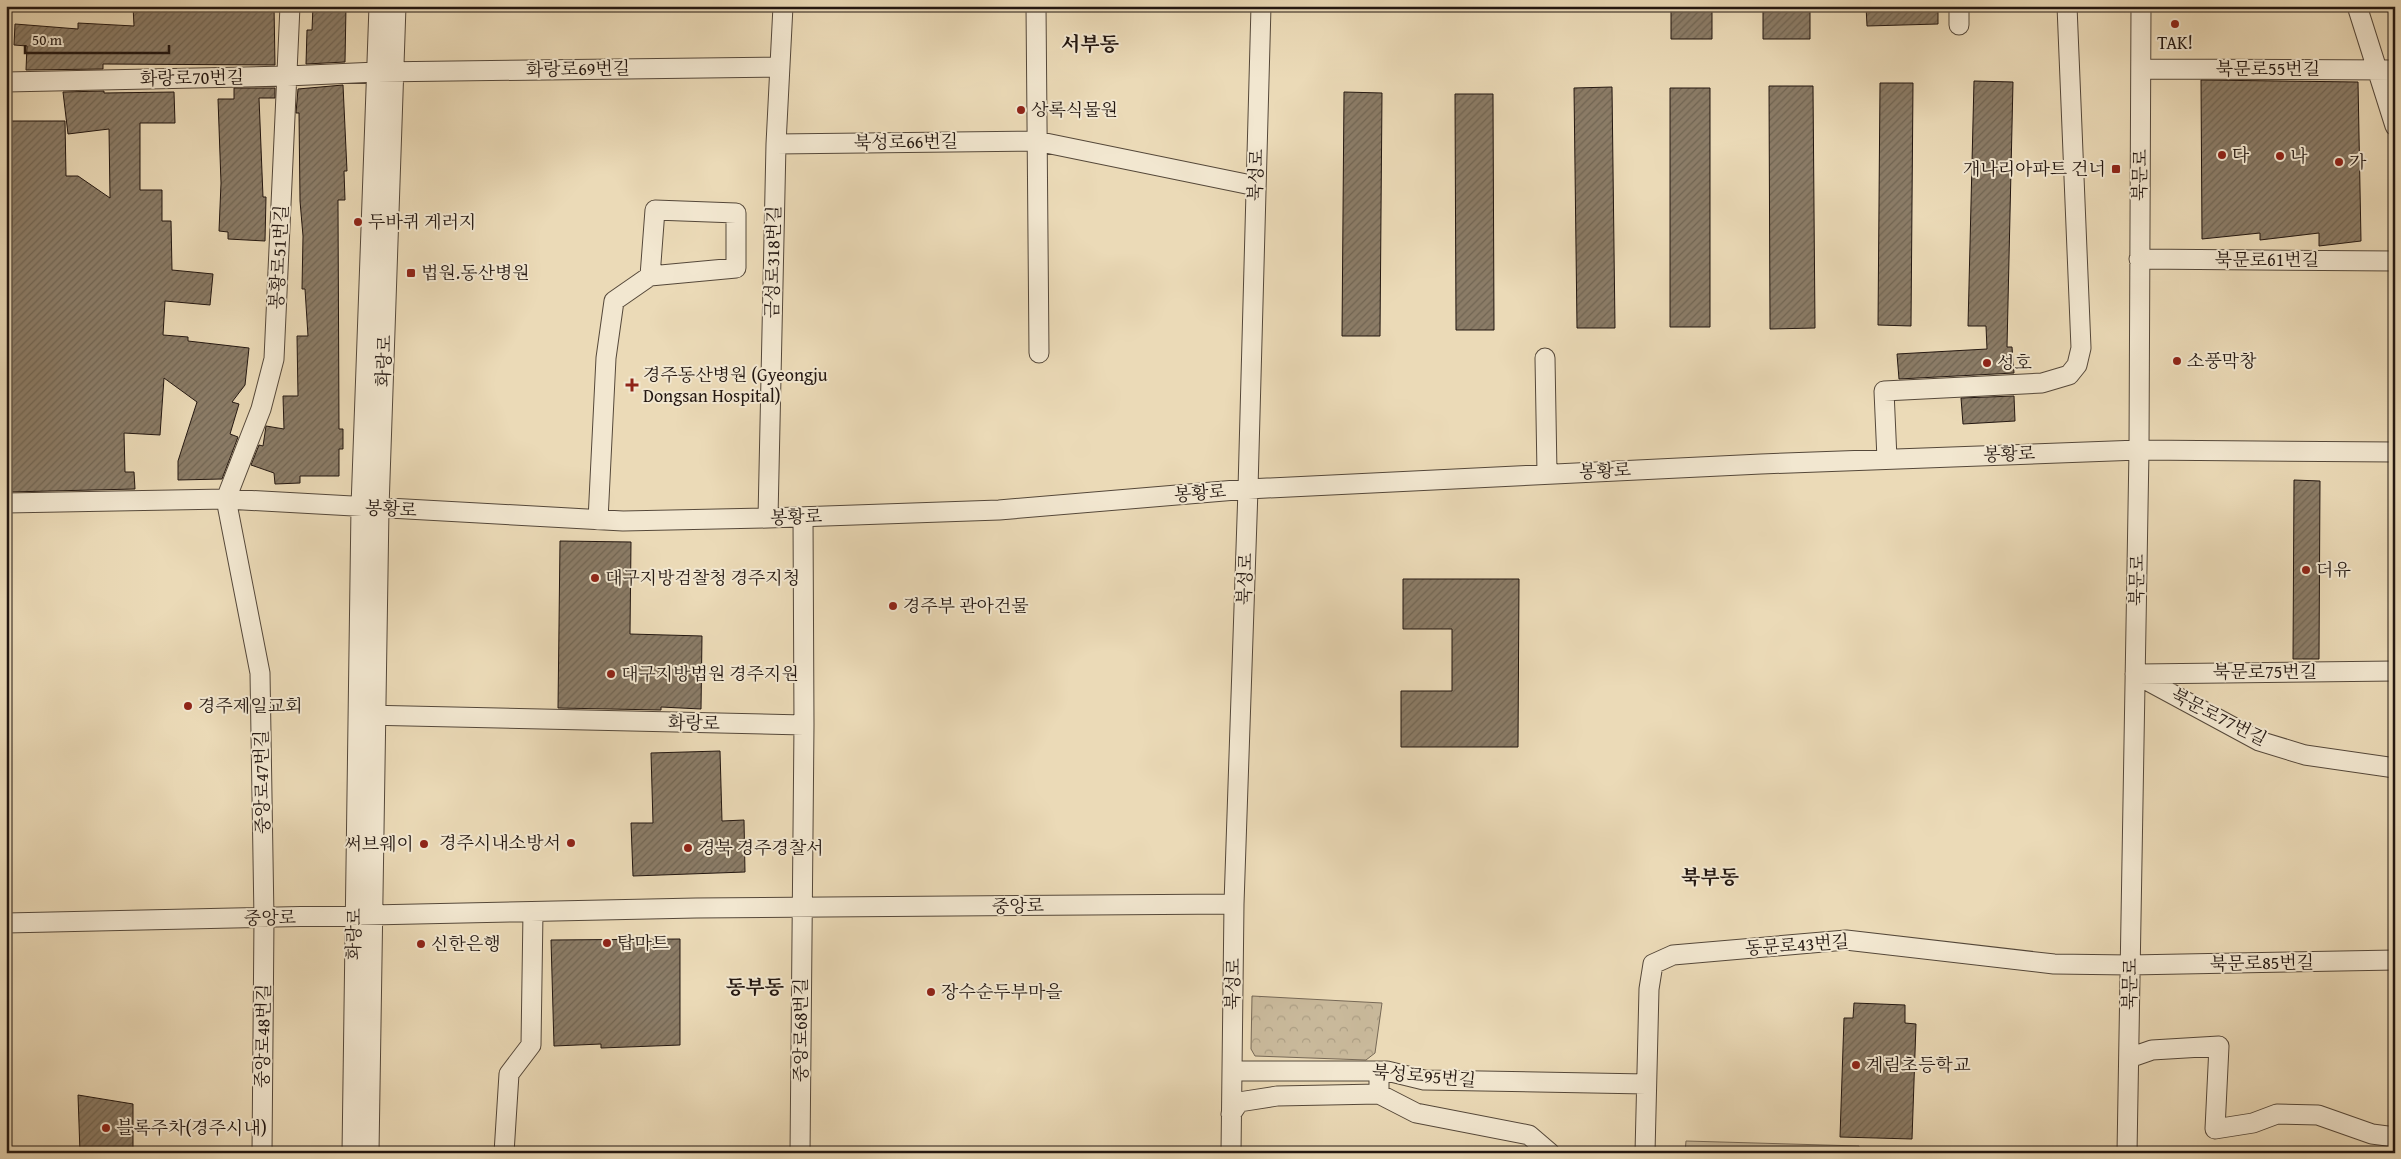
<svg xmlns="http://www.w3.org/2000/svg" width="2401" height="1159" viewBox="0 0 2401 1159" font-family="'Gentium Book Plus','Noto Serif KR',serif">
	<defs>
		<pattern id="park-crowns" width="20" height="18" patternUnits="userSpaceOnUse" patternTransform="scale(1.25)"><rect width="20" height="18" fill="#c9b99b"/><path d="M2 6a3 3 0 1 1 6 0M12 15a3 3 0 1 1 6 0" fill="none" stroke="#ac9e84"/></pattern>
		<pattern id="building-hatch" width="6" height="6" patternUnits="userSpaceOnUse" patternTransform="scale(1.25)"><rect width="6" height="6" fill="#8b7c67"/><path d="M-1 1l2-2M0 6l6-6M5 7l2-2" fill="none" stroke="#716553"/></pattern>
	</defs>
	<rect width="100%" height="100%" fill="#ebdab7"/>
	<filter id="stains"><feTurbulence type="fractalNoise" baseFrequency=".004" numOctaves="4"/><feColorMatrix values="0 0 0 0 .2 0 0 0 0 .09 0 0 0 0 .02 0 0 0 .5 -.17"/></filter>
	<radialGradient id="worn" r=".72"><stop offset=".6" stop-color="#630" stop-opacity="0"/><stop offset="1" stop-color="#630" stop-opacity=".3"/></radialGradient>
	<path fill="url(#park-crowns)" stroke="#766856" d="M 1252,996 L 1382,1003 L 1375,1053 L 1366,1060 L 1255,1056 L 1251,1049 Z"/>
	<path fill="#c9b99b" stroke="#766856" d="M 1686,1141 L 1859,1146 L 1859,1153 L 1685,1153 Z"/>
	<path fill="url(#building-hatch)" stroke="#231711" d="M 133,6 L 274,6 L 275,65 L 103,64 L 103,69 L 26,70 L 27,46 L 14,45 L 15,24 L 78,29 L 78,23 L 134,26 Z
		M 313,6 L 346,6 L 345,62 L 306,64 L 307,30 L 312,30 Z
		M 1671,6 L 1712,6 L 1712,39 L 1671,39 Z
		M 1763,6 L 1810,6 L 1810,39 L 1763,39 Z
		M 1866,6 L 1938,6 L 1938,24 L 1867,26 Z
		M 2201,80 L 2358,82 L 2361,241 L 2319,246 L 2319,233 L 2260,240 L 2260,233 L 2202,239 Z
		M 1974,81 L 2013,82 L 2007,347 L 2012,347 L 2014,373 L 1899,379 L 1897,354 L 1987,349 L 1986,326 L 1968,326 Z
		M 1880,83 L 1913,83 L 1911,326 L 1878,325 Z
		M 343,85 L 347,171 L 344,171 L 345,200 L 338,200 L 339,429 L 343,429 L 343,449 L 339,449 L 339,476 L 300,476 L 300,483 L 275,484 L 274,473 L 251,465 L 259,445 L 263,446 L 266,426 L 284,429 L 283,396 L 298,396 L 297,336 L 308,336 L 305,289 L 302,289 L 303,236 L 300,201 L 299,113 L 296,113 L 298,89 Z
		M 1769,86 L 1813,86 L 1815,328 L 1770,329 Z
		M 1612,87 L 1615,328 L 1577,328 L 1574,88 Z
		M 234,88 L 275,88 L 275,98 L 259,98 L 263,197 L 266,197 L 265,241 L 228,239 L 228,232 L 219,231 L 221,183 L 218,99 L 234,99 Z
		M 1670,88 L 1710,88 L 1710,327 L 1670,327 Z
		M 104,91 L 104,93 L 174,92 L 175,123 L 140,123 L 140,190 L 162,190 L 162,221 L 171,221 L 172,270 L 213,274 L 210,305 L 165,301 L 163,335 L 188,337 L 188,341 L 249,348 L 245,385 L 232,402 L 239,404 L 230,434 L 238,437 L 222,479 L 178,480 L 178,461 L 197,402 L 164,378 L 160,435 L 124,433 L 125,472 L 134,472 L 135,489 L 8,492 L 6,432 L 10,433 L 10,382 L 6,382 L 6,249 L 11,249 L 12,215 L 8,214 L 9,155 L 6,155 L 6,121 L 65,121 L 66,176 L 78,176 L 110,198 L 109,129 L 68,134 L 63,92 Z
		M 1344,92 L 1382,93 L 1380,336 L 1342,336 Z
		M 1455,94 L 1493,94 L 1494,330 L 1456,330 Z
		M 2014,396 L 2015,421 L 1963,424 L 1961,398 Z
		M 2294,480 L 2320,481 L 2319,659 L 2293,659 Z
		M 560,541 L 631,542 L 630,634 L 702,636 L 701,709 L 661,707 L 661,710 L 558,708 Z
		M 1403,579 L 1519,579 L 1518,747 L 1401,747 L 1401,691 L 1452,691 L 1452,629 L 1403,629 Z
		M 720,751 L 722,821 L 744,820 L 745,872 L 633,876 L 631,823 L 653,823 L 651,753 Z
		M 680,939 L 680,1045 L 601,1048 L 601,1044 L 554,1046 L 551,940 Z
		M 1854,1003 L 1905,1005 L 1905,1023 L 1916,1024 L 1912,1139 L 1840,1137 L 1844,1018 L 1853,1018 Z
		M 78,1095 L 133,1104 L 133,1153 L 80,1153 Z"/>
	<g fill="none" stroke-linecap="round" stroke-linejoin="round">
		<defs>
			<path id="minor" d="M 1036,6 L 1039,353
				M 2357,6 L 2395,126
				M 1959,25 L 1959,6
				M 2141,69 L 2395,70
				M 6,82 L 287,76 L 377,72 L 780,67
				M 776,144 L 1036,141 L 1256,186
				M 2139,259 L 2395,261
				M 1545,358 L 1547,473
				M 1887,459 L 1884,391 L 2042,383 L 2069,375 L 2077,365 L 2081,348 L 2067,6
				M 6,503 L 226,499 L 623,521 L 768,518 L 999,510 L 1248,489 L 1761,464 L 2139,450 L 2395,452
				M 768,518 L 776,144 L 783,6
				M 598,520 L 606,358 L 614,301 L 650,276 L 655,210 L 736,213 L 736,268 L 650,276
				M 2135,674 L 2259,741 L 2305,755 L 2395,768
				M 2139,674 L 2395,671
				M 364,715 L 804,725
				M 6,923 L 696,908 L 1234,904
				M 2129,1058 L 2152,1050 L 2219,1046 L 2215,1129 L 2253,1123 L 2277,1114 L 2318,1115 L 2372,1134 L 2395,1137
				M 1232,1071 L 1387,1071 L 1424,1080 L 1646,1084
				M 1379,1071 L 1379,1094 L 1416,1113 L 1529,1135 L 1550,1153
				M 1231,1114 L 1239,1102 L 1277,1096 L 1379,1094
				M 262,1153 L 264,919 L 260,673 L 226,499 L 261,409 L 274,359 L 290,6
				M 352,1153 L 361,507 L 379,6
				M 369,1153 L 379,508 L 396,6
				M 504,1153 L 509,1074 L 531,1045 L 533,912
				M 800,1153 L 804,725 L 803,517
				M 1231,1153 L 1234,904 L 1248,489 L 1261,6
				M 1645,1153 L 1649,989 L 1653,964 L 1673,955 L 1846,940 L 2054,964 L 2130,965 L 2395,960
				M 2127,1153 L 2139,450 L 2141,6"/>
		</defs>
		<use href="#minor" stroke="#55483a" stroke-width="21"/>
		<use href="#minor" stroke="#f2e7d0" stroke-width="19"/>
	</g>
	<g fill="#8f2418" stroke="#f2e7d0" stroke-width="2">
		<circle cx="2175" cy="24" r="5"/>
		<circle cx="1021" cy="110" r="5"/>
		<circle cx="2222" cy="155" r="5"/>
		<circle cx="2280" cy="156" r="5"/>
		<circle cx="2339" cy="162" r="5"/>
		<rect x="2111" y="164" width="10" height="10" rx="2.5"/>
		<circle cx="358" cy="222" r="5"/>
		<rect x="406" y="268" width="10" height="10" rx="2.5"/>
		<circle cx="2177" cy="361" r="5"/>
		<circle cx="1987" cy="363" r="5"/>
		<path d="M629.5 377.5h5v5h5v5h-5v5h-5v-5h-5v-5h5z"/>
		<circle cx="2306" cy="570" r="5"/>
		<circle cx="595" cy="578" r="5"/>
		<circle cx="893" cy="606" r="5"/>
		<circle cx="611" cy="674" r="5"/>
		<circle cx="188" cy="706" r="5"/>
		<circle cx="571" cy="843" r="5"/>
		<circle cx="424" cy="844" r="5"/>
		<circle cx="688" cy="848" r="5"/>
		<circle cx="607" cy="943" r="5"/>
		<circle cx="421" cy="944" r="5"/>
		<circle cx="931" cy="992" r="5"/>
		<circle cx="1856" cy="1065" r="5"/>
		<circle cx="106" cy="1128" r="5"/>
	</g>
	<g text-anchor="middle" stroke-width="4" stroke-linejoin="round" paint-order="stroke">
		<g font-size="18" fill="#231711" stroke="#f2e7d0" text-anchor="start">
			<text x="2175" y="49" text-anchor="middle">TAK!</text>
			<text x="1031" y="116">상록식물원</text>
			<text x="2232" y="161">다</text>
			<text x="2290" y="162">나</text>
			<text x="2349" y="168">가</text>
			<text x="2106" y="175" text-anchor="end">개나리아파트 건너</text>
			<text x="368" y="228">두바퀴 게러지</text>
			<text x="421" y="279">법원.동산병원</text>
			<text x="2187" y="367">소풍막창</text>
			<text x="1997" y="369">성호</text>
			<text x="643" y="381">경주동산병원 (Gyeongju<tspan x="643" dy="21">Dongsan Hospital)</tspan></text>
			<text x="2316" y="576">더유</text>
			<text x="605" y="584">대구지방검찰청 경주지청</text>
			<text x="903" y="612">경주부 관아건물</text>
			<text x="621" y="680">대구지방법원 경주지원</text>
			<text x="198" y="712">경주제일교회</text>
			<text x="561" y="849" text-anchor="end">경주시내소방서</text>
			<text x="414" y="850" text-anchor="end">써브웨이</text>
			<text x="698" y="854">경북 경주경찰서</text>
			<text x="617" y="949">탑마트</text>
			<text x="431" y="950">신한은행</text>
			<text x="941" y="998">장수순두부마을</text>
			<text x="1866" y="1071">계림초등학교</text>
			<text x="116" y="1134">블록주차(경주시내)</text>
		</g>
		<g font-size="18" fill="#231711" stroke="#f2e7d0">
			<text transform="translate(578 69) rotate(-1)" y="6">화랑로69번길</text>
			<text x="2268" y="75">북문로55번길</text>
			<text transform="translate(192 78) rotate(-1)" y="6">화랑로70번길</text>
			<text transform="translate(906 142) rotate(-1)" y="6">북성로66번길</text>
			<text transform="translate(1256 175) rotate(-88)" y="6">북성로</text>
			<text transform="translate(2140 175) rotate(-89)" y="6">북문로</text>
			<text transform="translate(279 257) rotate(-87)" y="6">봉황로51번길</text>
			<text x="2267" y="266">북문로61번길</text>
			<text transform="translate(773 262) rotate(-89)" y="6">금성로318번길</text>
			<text transform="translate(384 361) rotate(-88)" y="6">화랑로</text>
			<text transform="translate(2009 454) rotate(-2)" y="6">봉황로</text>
			<text transform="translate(1605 471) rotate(-3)" y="6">봉황로</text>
			<text transform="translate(1200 493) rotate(-5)" y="6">봉황로</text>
			<text transform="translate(391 509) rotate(3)" y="6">봉황로</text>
			<text transform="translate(796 517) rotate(-2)" y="6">봉황로</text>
			<text transform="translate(1245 579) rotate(-88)" y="6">북성로</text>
			<text transform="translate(2137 580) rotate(-89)" y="6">북문로</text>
			<text x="2265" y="678">북문로75번길</text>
			<text transform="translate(2219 717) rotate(27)" y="6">북문로77번길</text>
			<text transform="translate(694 723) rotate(1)" y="6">화랑로</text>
			<text transform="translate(262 782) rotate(-91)" y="6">중앙로47번길</text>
			<text transform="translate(1018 906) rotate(-1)" y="6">중앙로</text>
			<text transform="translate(270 918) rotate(-1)" y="6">중앙로</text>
			<text transform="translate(354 934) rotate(-89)" y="6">화랑로</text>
			<text transform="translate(1797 945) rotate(-4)" y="6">동문로43번길</text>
			<text transform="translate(2262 963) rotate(-1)" y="6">북문로85번길</text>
			<text transform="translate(1233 984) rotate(-89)" y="6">북성로</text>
			<text transform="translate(2130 984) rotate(-89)" y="6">북문로</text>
			<text transform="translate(801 1030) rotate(-90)" y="6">중앙로68번길</text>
			<text transform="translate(263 1036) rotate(-89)" y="6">중앙로48번길</text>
			<text transform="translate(1424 1076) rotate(5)" y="6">북성로95번길</text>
		</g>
		<g font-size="20" font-weight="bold" fill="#231711" stroke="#f2e7d0">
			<text x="1090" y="51">서부동</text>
			<text x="1710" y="884">북부동</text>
			<text x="755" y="994">동부동</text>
		</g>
	</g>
	<rect width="2401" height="1159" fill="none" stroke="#ebdab7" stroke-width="25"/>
	<rect x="8" y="8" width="2386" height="1144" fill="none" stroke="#231711" stroke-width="2.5"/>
	<rect x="12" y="12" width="2376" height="1134" fill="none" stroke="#231711"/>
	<path d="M25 45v8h144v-8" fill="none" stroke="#231711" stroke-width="2.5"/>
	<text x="32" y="45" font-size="15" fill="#231711" stroke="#f2e7d0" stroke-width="4" paint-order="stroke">50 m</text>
	<rect width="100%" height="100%" filter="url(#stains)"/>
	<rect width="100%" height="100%" fill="url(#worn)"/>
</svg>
